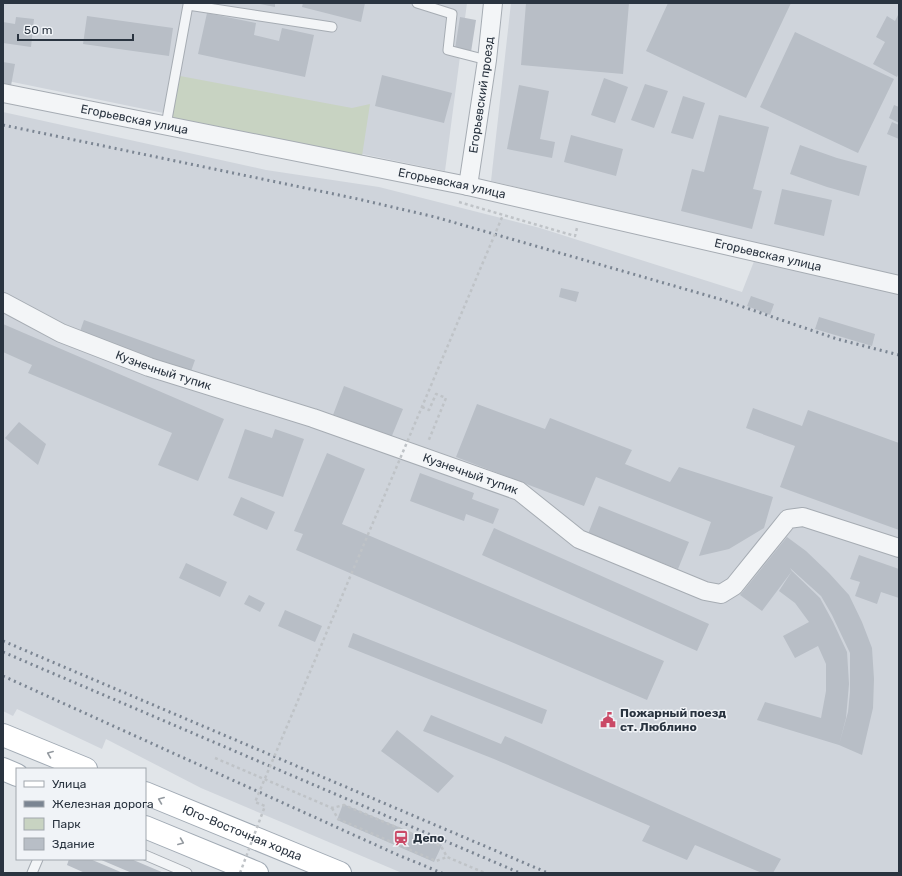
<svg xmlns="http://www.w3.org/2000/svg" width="902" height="876" viewBox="0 0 902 876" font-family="Rubik,sans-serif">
	<rect width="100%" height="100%" fill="#e1e5e9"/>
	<path fill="#cfd4db" d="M 3,3 L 467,3 L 445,171 L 3,80 Z
		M 511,3 L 899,3 L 899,873 L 402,873 L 201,788 L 106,739 L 102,749 L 17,709 L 13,716 L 3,711 L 3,112 L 266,170 L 379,187 L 540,228 L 742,292 L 760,246 L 491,181 Z"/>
	<path fill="#c8d3c2" d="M 180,76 L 352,108 L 370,104 L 362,156 L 171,121 Z"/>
	<path fill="#b8bec6" d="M 255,3 L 275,3 L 275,7 Z
		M 303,3 L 365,3 L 361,22 L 302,7 Z
		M 526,3 L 629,3 L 623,74 L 521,65 Z
		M 668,3 L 791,3 L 746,98 L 646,51 Z
		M 207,13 L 256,23 L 254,35 L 279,41 L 282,28 L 314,35 L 305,77 L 198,54 Z
		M 899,13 L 899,73 L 897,77 L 873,64 L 885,42 L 876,37 L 887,16 L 895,21 Z
		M 87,16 L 173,28 L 169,56 L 83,44 Z
		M 16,17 L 34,19 L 31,47 L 3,43 L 3,22 L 15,24 Z
		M 460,17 L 476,20 L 471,52 L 455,49 Z
		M 795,32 L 894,79 L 858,153 L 760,107 Z
		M 3,62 L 15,64 L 10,91 L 3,90 Z
		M 382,75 L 452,93 L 444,123 L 375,106 Z
		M 604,78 L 628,87 L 615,123 L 591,115 Z
		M 645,84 L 668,91 L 654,128 L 631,120 Z
		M 519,85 L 549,91 L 540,139 L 555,142 L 552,158 L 507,149 Z
		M 683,96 L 705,103 L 693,139 L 671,133 Z
		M 894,105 L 899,107 L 899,123 L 889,118 Z
		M 719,115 L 769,127 L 753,189 L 762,191 L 752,229 L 681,211 L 692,169 L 704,172 Z
		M 892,122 L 899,125 L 899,139 L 887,134 Z
		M 571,135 L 623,149 L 616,176 L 564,162 Z
		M 800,145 L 837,158 L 867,166 L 859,196 L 827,187 L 790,174 Z
		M 782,189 L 832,200 L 824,236 L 774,224 Z
		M 561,288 L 579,292 L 576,302 L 559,297 Z
		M 751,296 L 774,304 L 770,315 L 747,306 Z
		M 819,317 L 875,334 L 872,346 L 815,329 Z
		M 84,320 L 195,360 L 189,377 L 78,337 Z
		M 3,324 L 224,419 L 198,481 L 158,465 L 172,433 L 28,373 L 32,365 L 3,352 Z
		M 344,386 L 403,409 L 391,438 L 334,423 L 337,416 L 333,415 Z
		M 477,404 L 545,429 L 550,418 L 632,450 L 625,464 L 670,482 L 679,467 L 773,497 L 764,528 L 729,549 L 699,556 L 711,522 L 596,477 L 584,506 L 456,457 Z
		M 753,408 L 802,426 L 808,410 L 899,443 L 899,530 L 780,487 L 795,446 L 746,428 Z
		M 19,422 L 46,444 L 38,465 L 5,438 Z
		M 245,429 L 272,438 L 275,429 L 304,439 L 283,497 L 228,478 Z
		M 327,453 L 365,469 L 342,524 L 664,661 L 647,700 L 296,550 L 303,534 L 294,531 Z
		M 420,473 L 474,493 L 472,499 L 499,509 L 493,524 L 466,514 L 464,521 L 410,501 Z
		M 241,497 L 275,512 L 267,530 L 233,515 Z
		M 599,506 L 689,542 L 678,569 L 588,534 Z
		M 494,528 L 709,624 L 697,651 L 482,555 Z
		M 787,537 L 806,551 L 829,573 L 849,595 L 862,622 L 872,648 L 874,679 L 873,708 L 862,755 L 839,745 L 848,712 L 850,692 L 850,653 L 832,615 L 821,596 L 790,568 L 792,571 L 762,611 L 740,595 Z
		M 859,555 L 899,569 L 899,598 L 881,592 L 877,604 L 855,596 L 860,582 L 850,579 Z
		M 186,563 L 227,582 L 220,597 L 179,578 Z
		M 792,571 L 820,598 L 833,622 L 847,652 L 849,684 L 846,718 L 839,745 L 757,720 L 765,702 L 821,718 L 826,691 L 826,664 L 818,646 L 795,658 L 783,636 L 809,622 L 795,603 L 779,591 Z
		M 249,595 L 265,603 L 260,612 L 244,604 Z
		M 285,610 L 322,626 L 315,642 L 278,626 Z
		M 353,633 L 547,710 L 542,724 L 348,647 Z
		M 431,715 L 501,744 L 505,736 L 781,859 L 773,873 L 762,873 L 695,845 L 687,860 L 642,841 L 650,826 L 494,759 L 423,731 Z
		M 397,730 L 454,776 L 438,793 L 381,751 Z
		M 343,804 L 442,845 L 434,862 L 337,820 Z
		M 69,859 L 90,859 L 123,873 L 85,873 L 67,865 Z
		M 99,859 L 131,859 L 164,873 L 132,873 Z"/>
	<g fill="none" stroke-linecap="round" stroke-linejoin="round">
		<defs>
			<path id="lane" d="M 417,3 L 452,14 L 448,50 L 487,60
				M 166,125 L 188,5 L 332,27
				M 145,855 L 187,873
				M 32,873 L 38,859"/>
			<g id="street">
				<path id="s1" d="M 3,93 L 468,186 L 899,285"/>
				<path id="s2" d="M 468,186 L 487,60 L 493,3"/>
				<path id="s3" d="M 3,302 L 61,333 L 149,367 L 313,418 L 519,491 L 579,539 L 705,591 L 721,594 L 734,586 L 788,519 L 803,517 L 899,548"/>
			</g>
			<g id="primary">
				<path d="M 3,735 L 86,769"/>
				<path d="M 3,769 L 17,775"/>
				<path id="s4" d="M 145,793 L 340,873"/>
				<path d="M 145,827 L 257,873"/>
			</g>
		</defs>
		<use href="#lane" stroke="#a6acb3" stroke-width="11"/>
		<use href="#street" stroke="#a6acb3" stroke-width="20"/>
		<use href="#primary" stroke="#a1aab4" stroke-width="24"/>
		<path stroke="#bfc3c7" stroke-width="2.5" stroke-dasharray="3 3" stroke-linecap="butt" d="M 459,202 L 575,236 L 577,228
			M 422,407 L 429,410 L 436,394 L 446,398 L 428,442
			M 215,758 L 332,808 L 344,805 L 441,846 L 447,857 L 485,873
			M 332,808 L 338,819 L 436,861 L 447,857
			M 402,846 L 407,832"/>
		<use href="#lane" stroke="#f3f5f7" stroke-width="9"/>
		<use href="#street" stroke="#f3f5f7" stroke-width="18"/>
		<use href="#primary" stroke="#fff" stroke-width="22"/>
		<path stroke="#7b8592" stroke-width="3" stroke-dasharray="2 4" stroke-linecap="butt" d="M 3,125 L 358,199 L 435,217 L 723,300 L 837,339 L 899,355
			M 3,641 L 548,873
			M 3,652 L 520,873
			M 3,676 L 398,855 L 442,873"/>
		<path stroke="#bfc3c7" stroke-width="2.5" stroke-dasharray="3 3" stroke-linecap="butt" d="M 240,873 L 265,806 L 255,802 L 503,215"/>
	</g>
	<defs><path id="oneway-chevron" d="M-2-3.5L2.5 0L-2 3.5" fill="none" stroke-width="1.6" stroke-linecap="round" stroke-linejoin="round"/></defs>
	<g stroke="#949aa0">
		<use href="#oneway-chevron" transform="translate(50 754) rotate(-158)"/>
		<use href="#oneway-chevron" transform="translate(161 800) rotate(-158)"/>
		<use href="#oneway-chevron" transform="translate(181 842) rotate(22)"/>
	</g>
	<defs>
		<symbol id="civic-bare" viewBox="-9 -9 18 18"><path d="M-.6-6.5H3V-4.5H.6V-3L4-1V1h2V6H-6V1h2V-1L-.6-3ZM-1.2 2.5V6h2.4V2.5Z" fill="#ca4a67" stroke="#f0f3f7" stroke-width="2.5" paint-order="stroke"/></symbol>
		<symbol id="station-bare" viewBox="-9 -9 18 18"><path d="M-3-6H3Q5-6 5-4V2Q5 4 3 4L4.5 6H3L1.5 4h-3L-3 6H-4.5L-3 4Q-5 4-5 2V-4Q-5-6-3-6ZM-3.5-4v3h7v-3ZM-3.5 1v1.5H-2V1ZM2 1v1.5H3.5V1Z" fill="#ca4a67" stroke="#f0f3f7" stroke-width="2.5" paint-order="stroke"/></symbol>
	</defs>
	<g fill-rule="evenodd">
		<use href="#civic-bare" x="597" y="709" width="22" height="22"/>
		<use href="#station-bare" x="390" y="827" width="22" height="22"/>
	</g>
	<g text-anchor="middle" stroke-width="3" stroke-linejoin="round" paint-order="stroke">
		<g font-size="12" fill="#2a3440" stroke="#f0f3f7">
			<text dy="4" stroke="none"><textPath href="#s2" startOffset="92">Егорьевский проезд</textPath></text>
			<text dy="4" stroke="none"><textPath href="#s1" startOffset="134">Егорьевская улица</textPath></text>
			<text dy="4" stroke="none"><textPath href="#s1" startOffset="458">Егорьевская улица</textPath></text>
			<text dy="4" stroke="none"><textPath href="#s1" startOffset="782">Егорьевская улица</textPath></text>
			<text dy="4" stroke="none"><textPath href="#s3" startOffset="175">Кузнечный тупик</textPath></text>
			<text dy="4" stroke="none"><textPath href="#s3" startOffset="499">Кузнечный тупик</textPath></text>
			<text dy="4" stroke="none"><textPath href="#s4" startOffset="105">Юго-Восточная хорда</textPath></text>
		</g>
		<g font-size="12" font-weight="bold" fill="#2a3440" stroke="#f0f3f7" text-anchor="start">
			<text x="620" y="717">Пожарный поезд<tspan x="620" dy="14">ст. Люблино</tspan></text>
			<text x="413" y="842">Депо</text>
		</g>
	</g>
	<rect width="902" height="876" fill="none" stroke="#2a3440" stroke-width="8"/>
	<rect x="16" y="768" width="130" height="92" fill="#f0f3f7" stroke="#a1a7ae"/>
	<rect x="24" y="781" width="20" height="6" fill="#ffffff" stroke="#a1a7ae"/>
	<text x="52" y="788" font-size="12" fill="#2a3440">Улица</text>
	<rect x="24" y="801" width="20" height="6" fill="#7b8592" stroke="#a1a7ae"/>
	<text x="52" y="808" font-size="12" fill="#2a3440">Железная дорога</text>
	<rect x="24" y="818" width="20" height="12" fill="#c8d3c2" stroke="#a1a7ae"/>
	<text x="52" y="828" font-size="12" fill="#2a3440">Парк</text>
	<rect x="24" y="838" width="20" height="12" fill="#b8bec6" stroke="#a1a7ae"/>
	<text x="52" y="848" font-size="12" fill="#2a3440">Здание</text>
	<path d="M18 34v6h115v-6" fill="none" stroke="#2a3440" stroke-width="2"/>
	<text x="24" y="34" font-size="12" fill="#2a3440" stroke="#f0f3f7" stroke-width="3" paint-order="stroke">50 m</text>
</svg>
